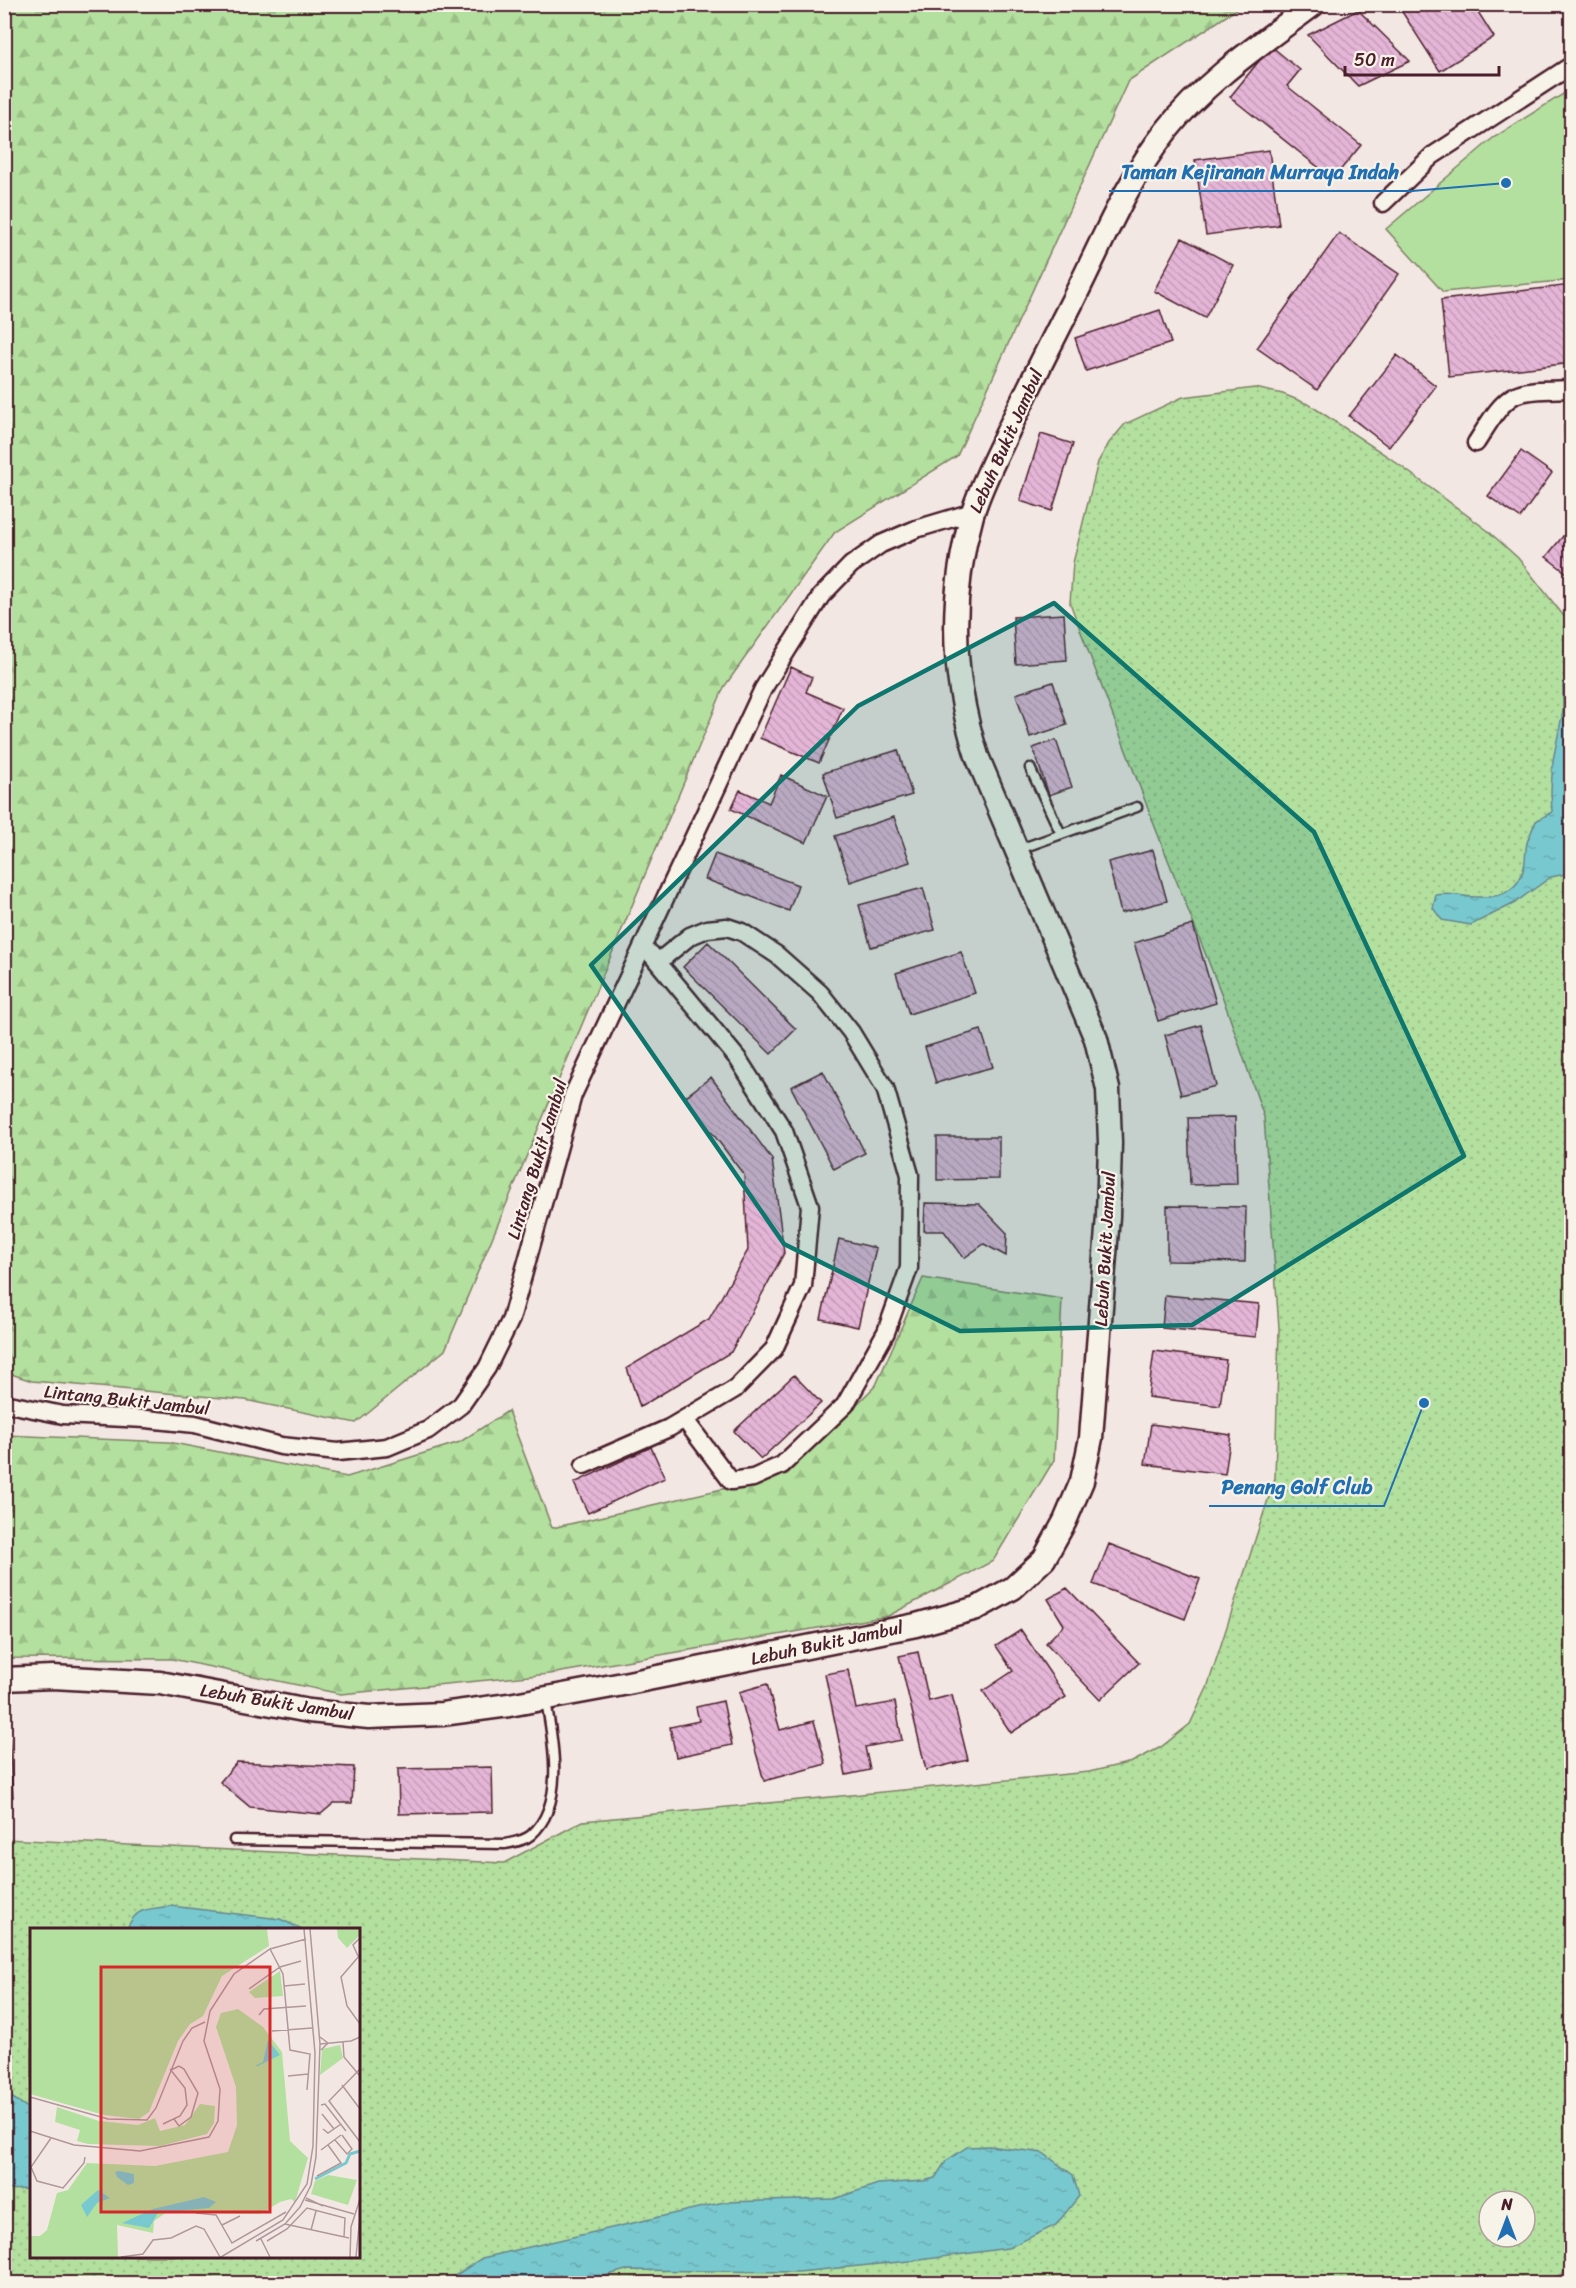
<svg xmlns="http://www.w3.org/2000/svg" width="1576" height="2288" viewBox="0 0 1576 2288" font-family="Sriracha,sans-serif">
	<defs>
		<pattern id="grass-dots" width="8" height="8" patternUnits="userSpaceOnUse" patternTransform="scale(1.5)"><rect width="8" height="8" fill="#b3e09e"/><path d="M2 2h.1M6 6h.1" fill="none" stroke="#9bc088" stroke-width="1.8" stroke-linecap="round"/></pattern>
		<pattern id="forest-firs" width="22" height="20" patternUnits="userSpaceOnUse" patternTransform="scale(1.5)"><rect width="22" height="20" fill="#b3e09e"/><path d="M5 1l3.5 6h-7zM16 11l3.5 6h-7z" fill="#9bc088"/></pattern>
		<pattern id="water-ripples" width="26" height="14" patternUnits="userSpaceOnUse" patternTransform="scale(1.5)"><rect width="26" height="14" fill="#78c9cf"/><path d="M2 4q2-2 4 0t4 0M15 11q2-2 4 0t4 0" fill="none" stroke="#69acb2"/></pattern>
		<pattern id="building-back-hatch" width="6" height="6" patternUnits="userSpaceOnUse" patternTransform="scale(1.5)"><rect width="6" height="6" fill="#e4b5d6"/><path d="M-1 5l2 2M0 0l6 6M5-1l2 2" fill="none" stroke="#c59bb8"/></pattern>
	</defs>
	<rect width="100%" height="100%" fill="#f3e7e4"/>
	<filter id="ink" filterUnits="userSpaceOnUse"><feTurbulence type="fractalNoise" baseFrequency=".0167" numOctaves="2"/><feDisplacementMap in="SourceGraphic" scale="12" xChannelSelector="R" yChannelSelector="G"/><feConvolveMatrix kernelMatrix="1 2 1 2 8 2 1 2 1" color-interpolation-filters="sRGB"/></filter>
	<g filter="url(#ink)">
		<path fill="url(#grass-dots)" stroke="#7e8064" stroke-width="1.5" fill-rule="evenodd" d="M 1255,388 L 1283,394 L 1310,405 L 1390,458 L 1487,530 L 1518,558 L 1571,625 L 1571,2269 L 1543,2284 L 5,2284 L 5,1839 L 504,1863 L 583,1821 L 1089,1772 L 1132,1762 L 1161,1747 L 1190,1724 L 1207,1688 L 1275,1478 L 1279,1328 L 1264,1117 L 1223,998 L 1155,827 L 1070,603 L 1073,563 L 1098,462 L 1109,443 L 1125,424 L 1183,397 ZM 32,1930 L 358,1930 L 358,2256 L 32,2256 ZM 1489,2201 L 1525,2201 L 1525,2237 L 1489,2237 Z"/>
		<path fill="url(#forest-firs)" stroke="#7e8064" stroke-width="1.5" d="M 5,4 L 1243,5 L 1128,81 L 957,456 L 835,532 L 724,687 L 445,1350 L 356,1423 L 245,1400 L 32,1381 L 5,1372 Z
			M 923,1278 L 1062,1299 L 1054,1460 L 993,1561 L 888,1616 L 550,1674 L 341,1694 L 172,1659 L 5,1658 L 5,1435 L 168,1442 L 347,1477 L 460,1442 L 508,1411 L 552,1528 L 787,1474 L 876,1385 Z"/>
		<path fill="#b3e09e" stroke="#7e8064" stroke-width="1.5" d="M 1571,89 L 1571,280 L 1443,292 L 1386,229 L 1493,138 Z"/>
		<path fill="url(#water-ripples)" stroke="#66858d" stroke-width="1.5" d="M 1563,683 L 1572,688 L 1571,873 L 1551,877 L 1513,904 L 1471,925 L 1442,920 L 1433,908 L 1436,895 C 1449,892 1463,897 1478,897 C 1501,898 1519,891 1524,867 C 1526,859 1525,851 1527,843 C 1529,836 1533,828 1536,821 L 1552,812 L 1551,791 L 1553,760 L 1563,711 Z
			M 171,1906 L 280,1919 L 302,1929 L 127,1929 C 136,1906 148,1910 171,1906 Z
			M 5,2093 L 31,2110 L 31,2189 L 5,2190 Z
			M 989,2146 L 1043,2153 L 1073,2175 L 1079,2196 L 1056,2225 L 1008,2248 L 920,2260 L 798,2272 L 626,2270 L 579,2283 L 444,2283 L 482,2258 L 724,2202 L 834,2199 L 878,2184 L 923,2181 L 935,2178 L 946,2161 L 967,2147 Z"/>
		<path fill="url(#building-back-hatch)" stroke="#4a1f2b" stroke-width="1.5" d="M 1397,4 L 1473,4 L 1494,37 L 1440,71 Z
			M 1358,10 L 1410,61 L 1358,86 L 1308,35 Z
			M 1271,46 L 1300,70 L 1287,86 L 1361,145 L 1333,179 L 1230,97 Z
			M 1269,150 L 1279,225 L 1206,235 L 1195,160 Z
			M 1339,233 L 1399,274 L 1317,390 L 1257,348 Z
			M 1182,238 L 1233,265 L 1205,318 L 1154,291 Z
			M 1572,285 L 1572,363 L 1449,377 L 1441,300 Z
			M 1160,310 L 1171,343 L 1086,371 L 1075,338 Z
			M 1397,355 L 1436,386 L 1389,447 L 1349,416 Z
			M 1564,426 L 1572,426 L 1572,468 L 1566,469 Z
			M 1041,434 L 1073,444 L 1052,511 L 1020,501 Z
			M 1521,451 L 1552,473 L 1520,518 L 1488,496 Z
			M 1572,525 L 1572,577 L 1546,557 Z
			M 1064,614 L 1067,660 L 1016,664 L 1013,617 Z
			M 791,667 L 812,677 L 806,692 L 843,708 L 819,763 L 760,738 Z
			M 1053,682 L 1067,725 L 1030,737 L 1016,694 Z
			M 1056,740 L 1072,787 L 1049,795 L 1033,748 Z
			M 898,750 L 912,795 L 837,818 L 823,773 Z
			M 781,775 L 827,796 L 806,843 L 731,809 L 740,790 L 769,803 Z
			M 894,817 L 910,862 L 850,882 L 835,836 Z
			M 1153,850 L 1167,901 L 1121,913 L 1108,862 Z
			M 715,854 L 798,885 L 789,911 L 705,879 Z
			M 923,888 L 935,930 L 871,947 L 859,905 Z
			M 1193,925 L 1216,1003 L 1158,1021 L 1134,943 Z
			M 708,942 L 796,1029 L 771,1054 L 683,967 Z
			M 961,952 L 975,993 L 909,1014 L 896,973 Z
			M 1201,1025 L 1216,1086 L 1181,1095 L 1165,1035 Z
			M 981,1030 L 993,1067 L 936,1083 L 925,1047 Z
			M 823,1071 L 865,1153 L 834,1169 L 791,1087 Z
			M 711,1077 L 772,1159 L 784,1253 L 731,1352 L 640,1407 L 627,1368 L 709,1319 L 748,1250 L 744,1175 L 685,1097 Z
			M 1235,1117 L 1237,1184 L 1190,1185 L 1188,1118 Z
			M 937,1137 L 999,1137 L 999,1179 L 937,1180 Z
			M 925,1203 L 979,1204 L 1007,1233 L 1006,1256 L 984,1244 L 964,1258 L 944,1231 L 924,1231 Z
			M 1167,1206 L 1246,1207 L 1245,1262 L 1167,1261 Z
			M 839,1239 L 876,1248 L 858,1327 L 821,1319 Z
			M 1165,1295 L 1259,1304 L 1256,1337 L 1162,1328 Z
			M 1154,1351 L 1226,1360 L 1220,1406 L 1148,1397 Z
			M 794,1375 L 821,1403 L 761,1459 L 734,1431 Z
			M 1151,1424 L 1231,1435 L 1225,1474 L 1145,1464 Z
			M 651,1447 L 665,1478 L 588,1513 L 574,1483 Z
			M 1109,1544 L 1200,1579 L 1185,1619 L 1093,1584 Z
			M 1067,1588 L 1139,1663 L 1100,1700 L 1046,1643 L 1064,1625 L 1048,1599 Z
			M 1021,1630 L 1066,1697 L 1011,1733 L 983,1691 L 1013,1671 L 996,1646 Z
			M 918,1652 L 929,1701 L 952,1695 L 968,1760 L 926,1770 L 899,1656 Z
			M 848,1670 L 856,1709 L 895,1702 L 902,1740 L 865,1747 L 870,1770 L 846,1775 L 825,1674 Z
			M 767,1684 L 780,1730 L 814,1721 L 826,1764 L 764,1781 L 739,1692 Z
			M 723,1701 L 732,1745 L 676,1757 L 670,1727 L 699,1721 L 696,1707 Z
			M 4,1738 L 9,1738 L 13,1797 L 4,1797 Z
			M 237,1762 L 354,1767 L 352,1803 L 334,1803 L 321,1814 L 250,1807 L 220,1782 Z
			M 492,1767 L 493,1812 L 399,1814 L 398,1769 Z"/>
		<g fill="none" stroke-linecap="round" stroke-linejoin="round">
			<defs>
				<path id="lane" d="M 1030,768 L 1061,834
					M 1017,850 L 1137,807
					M 234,1840 L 505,1844 C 514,1842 524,1841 531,1835 C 566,1805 553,1740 546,1701"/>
				<path id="street" d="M 1383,203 L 1432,156 L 1572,65
					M 1476,443 C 1486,428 1498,404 1515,395 C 1530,388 1555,390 1572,389
					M 658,962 L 690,936 L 707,929 L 727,927 L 742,932 L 777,955 L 820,993 L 851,1032 L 885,1088 L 910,1175 L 909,1268 L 886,1332 L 845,1405 L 782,1465 L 753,1478 L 731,1481 L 685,1420
					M 4,1403 L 63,1415 L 146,1419 L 195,1424 L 281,1446 L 338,1452 L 387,1447 L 428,1430 L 461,1405 L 487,1368 L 511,1319 L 573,1095 L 763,689 L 821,596 L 851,565 L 881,544 L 916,529 L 973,512
					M 584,1465 L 669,1428 L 735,1389 L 774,1349 L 803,1286 L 810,1206 L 784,1131 L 738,1059 L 651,954"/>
				<path id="secondary" d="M 4,1679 L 53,1677 L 160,1683 L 309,1711 L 369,1717 L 442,1714 L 509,1705 L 623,1684 L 916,1625 L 977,1608 L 1013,1588 L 1044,1559 L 1065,1521 L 1082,1481 L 1091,1438 L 1108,1216 L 1110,1143 L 1108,1089 L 1096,1039 L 977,756 C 951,676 949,596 972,515 C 979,491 991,467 1002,444 C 1024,396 1048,349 1072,302 C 1101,245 1126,182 1166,131 C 1206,80 1262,43 1314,4"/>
			</defs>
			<use href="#lane" stroke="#4a1f2b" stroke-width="13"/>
			<use href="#street" stroke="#4a1f2b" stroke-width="21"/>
			<use href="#secondary" stroke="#4a1f2b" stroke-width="27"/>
			<use href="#lane" stroke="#f7f3e8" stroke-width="8"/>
			<use href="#street" stroke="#f7f3e8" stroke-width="16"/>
			<use href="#secondary" stroke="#f7f3e8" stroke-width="22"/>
		</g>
	</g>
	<path fill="#0f766e" fill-opacity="0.2" stroke="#0f766e" stroke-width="4.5" stroke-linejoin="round" d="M 1054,603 L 1314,832 L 1464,1156 L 1192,1325 L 960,1331 L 784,1244 L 591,965 L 858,706 Z"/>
	<g text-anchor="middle" stroke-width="4.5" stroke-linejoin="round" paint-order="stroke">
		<g font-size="18" fill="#4a1f2b" stroke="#f7f3e8">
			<text transform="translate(1006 441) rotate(-66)" y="6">Lebuh Bukit Jambul</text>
			<text transform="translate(537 1159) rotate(-73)" y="6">Lintang Bukit Jambul</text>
			<text transform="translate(1105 1249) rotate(-87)" y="6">Lebuh Bukit Jambul</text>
			<text transform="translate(127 1400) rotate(6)" y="6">Lintang Bukit Jambul</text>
			<text transform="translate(827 1643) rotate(-12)" y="6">Lebuh Bukit Jambul</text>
			<text transform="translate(277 1702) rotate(9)" y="6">Lebuh Bukit Jambul</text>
		</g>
	</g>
	<g transform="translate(30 1928)">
		<rect width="330" height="330" fill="#f3e7e4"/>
		<path d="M 208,81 L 233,99 L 252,124 L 260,213 L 278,230 L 265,274 L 261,271 L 250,274 L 230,286 L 137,284 L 124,293 L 123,305 L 87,297 L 88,329 L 0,329 L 0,308 L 10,308 L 17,302 L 27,265 L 38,262 L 57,235 L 125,238 L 198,224 L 207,197 L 206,159 L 186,99 L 191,85 ZM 298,247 L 327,252 L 318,277 L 281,266 L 285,253 Z" fill="#b3e09e"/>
		<path d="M 0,1 L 237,1 L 239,18 L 192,48 L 173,88 L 160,96 L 148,113 L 119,184 L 109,191 L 74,187 L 0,166 ZM 170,176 L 185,178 L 184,195 L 177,206 L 130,218 L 58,216 L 47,213 L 50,202 L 25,194 L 27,179 L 69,193 L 108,197 L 125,190 L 130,203 L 155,197 Z" fill="#b3e09e"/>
		<path d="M 307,1 L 330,1 L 330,7 L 317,20 L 308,10 Z" fill="#b3e09e"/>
		<path d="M 250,43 L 253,68 L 225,70 L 219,64 ZM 310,117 L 313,130 L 290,147 L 292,121 Z" fill="#b3e09e"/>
		<path d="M 238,112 L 250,127 L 228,138 L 225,138 L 233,134 ZM 89,243 L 104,246 L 104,255 L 98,257 L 87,249 L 85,244 ZM 68,262 L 80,270 L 67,275 L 57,289 L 51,277 ZM 174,269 L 186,274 L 179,280 L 128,285 L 119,300 L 92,295 L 123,281 Z" fill="#78c9cf"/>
		<path fill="none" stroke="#78c9cf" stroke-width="3" d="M 285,251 L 316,235 L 320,226 L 330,223"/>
		<path fill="none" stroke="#af979a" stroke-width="1.5" d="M 240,21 L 253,46 L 260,122 L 280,126 L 277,162M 330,27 L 311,49 L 317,78 L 330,96M 328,28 L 323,17 L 330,10M 254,58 L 275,56M 219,61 L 250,39 L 271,33M 229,87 L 234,81 L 276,78M 242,103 L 282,100M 290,109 L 298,115 L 291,122M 313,114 L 314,129 L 330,148M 290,116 L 321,113 L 330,109M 330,141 L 299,173 L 330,214M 141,142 L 149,138 L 154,141 L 168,165 L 161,189 L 149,198 L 144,191M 258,148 L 278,146M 312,157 L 330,181M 0,169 L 78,191 L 117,192 L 126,180 L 153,113 L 162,100 L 175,94M 291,177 L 295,176 L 316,203M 292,186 L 304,201M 133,196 L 150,188 L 157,177 L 155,160 L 140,141M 293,201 L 298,205 L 311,196M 0,203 L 44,217 L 110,223 L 179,209 L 188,193 L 190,161 L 174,113 L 180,83 L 204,46 L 240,21 L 276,11M 21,210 L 1,239 L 7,253 L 33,260 L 54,235 L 55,229M 305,212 L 317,226 L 322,221 L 312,207M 291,222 L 311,207M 287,248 L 311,235 L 298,217M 276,270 L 293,278M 275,272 L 324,286M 166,285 L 186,287 L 202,315 L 256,284M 255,296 L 319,310M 192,297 L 210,288M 281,302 L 286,283M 231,311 L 240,329M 226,313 L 255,296 L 270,279 L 281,257 L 286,229 L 290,116 L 280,1M 237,313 L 257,301 L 277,280 L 315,290 L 314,309M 91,329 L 113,326 L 123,312 L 141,310 L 166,298 L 174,301 L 190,329M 191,329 L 253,292 L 277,256 L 283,218 L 285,125 L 274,1M 320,329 L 321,299 L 330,271M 326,329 L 330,288"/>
		<path fill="#d62828" fill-opacity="0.15" stroke="#d62828" stroke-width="3" d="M 71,39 L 240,39 L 240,284 L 71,284 Z"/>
		<rect width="330" height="330" fill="none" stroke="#4a1f2b" stroke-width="3"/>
	</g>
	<path fill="none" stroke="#1f6fb2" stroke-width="2" d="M1506 183L1412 191H1109M1424 1403L1384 1506H1209"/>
	<g fill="#1f6fb2" stroke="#f7f3e8" stroke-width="2">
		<circle cx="1506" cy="183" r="6"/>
		<circle cx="1424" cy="1403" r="6"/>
	</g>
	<g font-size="20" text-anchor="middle" font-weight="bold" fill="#1f6fb2" stroke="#f7f3e8" stroke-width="4.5" stroke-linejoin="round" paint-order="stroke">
		<text x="1260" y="179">Taman Kejiranan Murraya Indah</text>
		<text x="1297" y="1494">Penang Golf Club</text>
	</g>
	<rect width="1576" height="2288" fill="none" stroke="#f7f3e8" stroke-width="24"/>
	<rect x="12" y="12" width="1552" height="2264" fill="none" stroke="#4a1f2b" stroke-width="2" filter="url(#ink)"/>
	<g transform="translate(1507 2219)"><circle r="28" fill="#f7f3e8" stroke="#b29e9c" stroke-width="1.5"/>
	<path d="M0-4.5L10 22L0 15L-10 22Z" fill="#1f6fb2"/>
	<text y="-9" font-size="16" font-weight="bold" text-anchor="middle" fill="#4a1f2b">N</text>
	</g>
	<path d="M1345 66v9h154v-9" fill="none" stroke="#4a1f2b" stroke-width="3"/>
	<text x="1354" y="66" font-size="18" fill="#4a1f2b" stroke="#f7f3e8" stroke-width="4.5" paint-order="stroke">50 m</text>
</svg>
